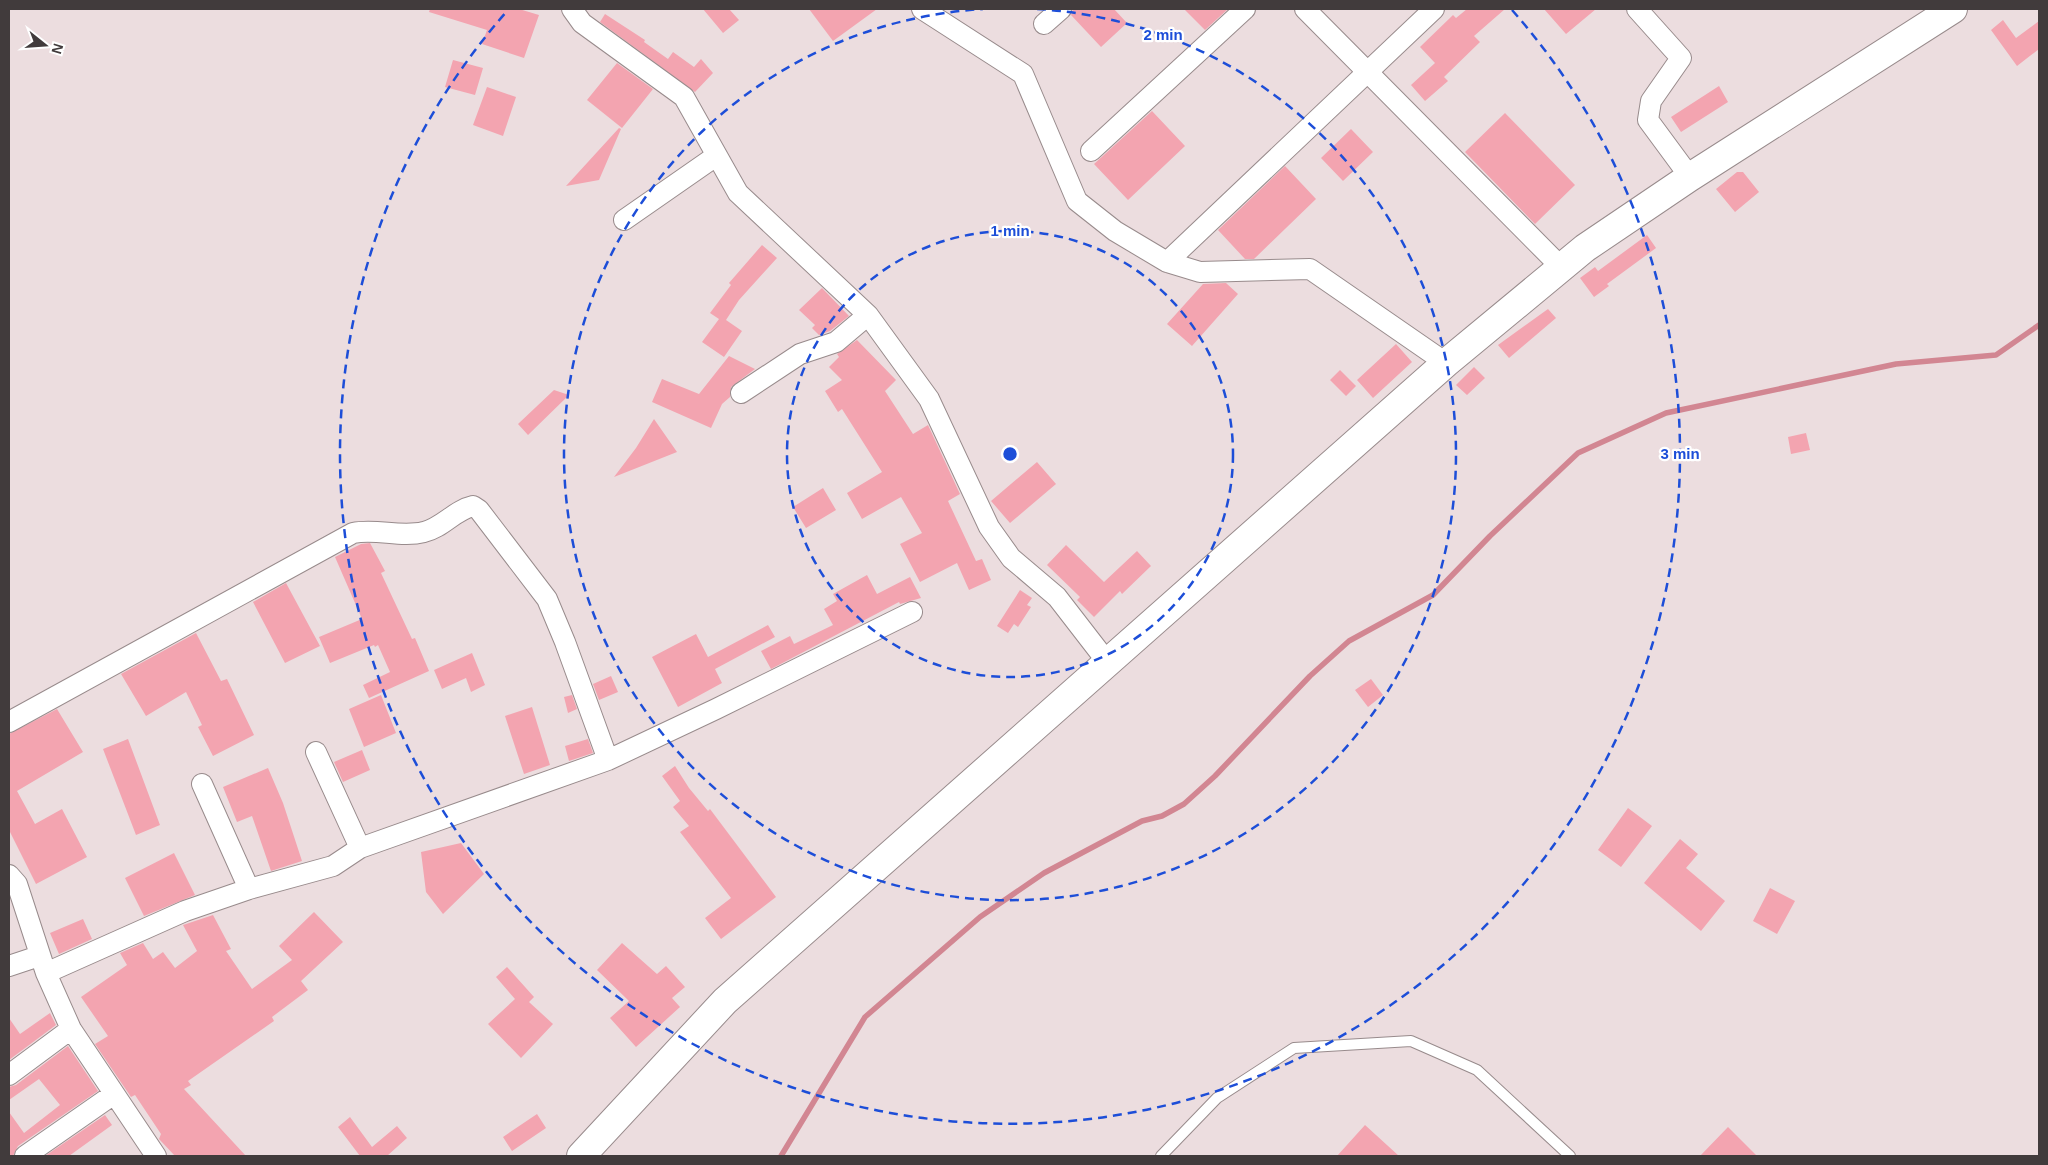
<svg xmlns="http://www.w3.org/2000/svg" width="2048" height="1165" viewBox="0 0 2048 1165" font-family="Arial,sans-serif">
	<rect width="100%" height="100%" fill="#ecdddf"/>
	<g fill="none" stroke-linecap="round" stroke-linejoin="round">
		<path stroke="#d28692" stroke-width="5.5" d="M 781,1156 L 865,1017 L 980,917 L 1044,873 L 1142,821 L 1162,816 L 1184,804 L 1215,776 L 1310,676 L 1349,641 L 1433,595 L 1490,536 L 1578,453 L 1666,413 L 1896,364 L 1996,355 L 2039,325"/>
	</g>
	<path fill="#f3a4b0" d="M 430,9 L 519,9 L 539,15 L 524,58 L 482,44 L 487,30 L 429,12 Z
		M 703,9 L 729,9 L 739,20 L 723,33 Z
		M 809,9 L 877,9 L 833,41 Z
		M 1073,9 L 1114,9 L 1127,23 L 1101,47 L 1071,15 Z
		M 1184,9 L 1228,9 L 1205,30 Z
		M 1467,9 L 1505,9 L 1474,36 L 1480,42 L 1444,77 L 1448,81 L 1425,101 L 1411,85 L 1435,63 L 1420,47 L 1453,15 L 1456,18 Z
		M 1544,9 L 1596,9 L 1566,34 Z
		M 605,14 L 645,40 L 644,42 L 668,59 L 673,52 L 694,67 L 701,59 L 713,73 L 695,92 L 600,22 Z
		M 2003,20 L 2016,38 L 2039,21 L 2039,49 L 2017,66 L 1991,30 Z
		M 453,60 L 483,68 L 475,95 L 445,87 Z
		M 617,63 L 653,89 L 622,128 L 587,100 Z
		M 1719,86 L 1728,102 L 1681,132 L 1671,117 Z
		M 487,87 L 516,97 L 503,136 L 473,125 Z
		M 1152,111 L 1185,146 L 1128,200 L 1094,164 Z
		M 1505,113 L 1575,185 L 1535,224 L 1465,152 Z
		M 619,128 L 621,129 L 599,180 L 566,186 Z
		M 1351,129 L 1373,152 L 1343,181 L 1321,158 Z
		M 1285,166 L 1316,199 L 1254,259 L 1245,259 L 1218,230 Z
		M 1737,172 L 1743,172 L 1759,192 L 1735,212 L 1716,189 Z
		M 1647,235 L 1656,248 L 1607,284 L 1609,286 L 1594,297 L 1580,278 L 1595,267 L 1598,271 Z
		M 762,245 L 777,258 L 739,300 L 726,320 L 742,331 L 724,357 L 702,342 L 719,319 L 710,313 L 731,285 L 729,283 Z
		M 1226,283 L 1238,294 L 1192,346 L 1167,324 L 1203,284 Z
		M 822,288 L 849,316 L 830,331 L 819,335 L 812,328 L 815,325 L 799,310 Z
		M 1548,309 L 1556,318 L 1509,358 L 1498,345 Z
		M 857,340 L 896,380 L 885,391 L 913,434 L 928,425 L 960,494 L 948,501 L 976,561 L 982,559 L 991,580 L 969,590 L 957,563 L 920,582 L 900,544 L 922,533 L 901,497 L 862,519 L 847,493 L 882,472 L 842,409 L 838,412 L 825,391 L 842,380 L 829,367 L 839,357 L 837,354 Z
		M 1396,344 L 1412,362 L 1373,398 L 1357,380 Z
		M 729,356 L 755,369 L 731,387 L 730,397 L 722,404 L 711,428 L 652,402 L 662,379 L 699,394 Z
		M 1474,367 L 1485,378 L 1467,395 L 1456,385 Z
		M 1340,370 L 1356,386 L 1346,396 L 1330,380 Z
		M 554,390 L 569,395 L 528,435 L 518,424 Z
		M 654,419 L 677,452 L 614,477 L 636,448 Z
		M 1806,433 L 1810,450 L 1791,454 L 1788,437 Z
		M 1037,462 L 1056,484 L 1010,523 L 991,501 Z
		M 823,488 L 836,510 L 806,528 L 793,507 Z
		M 370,543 L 385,571 L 381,573 L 412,639 L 415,638 L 429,671 L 369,698 L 363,685 L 390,672 L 378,645 L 375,647 L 374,645 L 330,663 L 319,637 L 362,619 L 335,557 L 361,544 Z
		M 1066,545 L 1104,582 L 1137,551 L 1151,566 L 1122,594 L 1120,591 L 1094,617 L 1077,600 L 1080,597 L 1047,565 Z
		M 867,575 L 877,594 L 910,577 L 921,598 L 900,604 L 899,602 L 771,669 L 761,651 L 790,636 L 794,644 L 833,625 L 824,609 L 837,601 L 833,594 Z
		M 286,583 L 320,646 L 285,663 L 253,602 Z
		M 1020,590 L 1032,598 L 1027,605 L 1031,607 L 1018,627 L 1014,624 L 1008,633 L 997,626 Z
		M 768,625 L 775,637 L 715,669 L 722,683 L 678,707 L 652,657 L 696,634 L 708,657 Z
		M 196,633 L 221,681 L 227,679 L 254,735 L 213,756 L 198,727 L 202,725 L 186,692 L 146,716 L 121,674 Z
		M 472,653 L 485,685 L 471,692 L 466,678 L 442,689 L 434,670 Z
		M 611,676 L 618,692 L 599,700 L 593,684 Z
		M 1371,679 L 1383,695 L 1368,707 L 1355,690 Z
		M 381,695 L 396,733 L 364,747 L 349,709 Z
		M 572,695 L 577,709 L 568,713 L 564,697 Z
		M 532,707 L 550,765 L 524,774 L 505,716 Z
		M 57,709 L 83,752 L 17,791 L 35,824 L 62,809 L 87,857 L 36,884 L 9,830 L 9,734 Z
		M 128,739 L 160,825 L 136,835 L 103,749 Z
		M 588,739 L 593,753 L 569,761 L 565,746 Z
		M 362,750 L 370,770 L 343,782 L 334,762 Z
		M 675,766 L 689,788 L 708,811 L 710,809 L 776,897 L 721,939 L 705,918 L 731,898 L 680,832 L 689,826 L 673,807 L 680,801 L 662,776 Z
		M 268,768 L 283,803 L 302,861 L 271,871 L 252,816 L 237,822 L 223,787 Z
		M 1628,808 L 1652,826 L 1621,867 L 1598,850 Z
		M 1680,839 L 1698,854 L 1686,868 L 1725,901 L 1701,931 L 1644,883 Z
		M 461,843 L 484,874 L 443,914 L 426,892 L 421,852 Z
		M 174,853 L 195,895 L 144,916 L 125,878 Z
		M 1770,888 L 1795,901 L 1777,934 L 1753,921 Z
		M 314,912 L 343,942 L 301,981 L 308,990 L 272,1017 L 274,1021 L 188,1081 L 191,1085 L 184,1089 L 246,1156 L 175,1156 L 159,1139 L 161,1134 L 135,1095 L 131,1097 L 95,1044 L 108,1036 L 81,997 L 127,965 L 120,953 L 143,943 L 153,959 L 163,952 L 175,968 L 197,951 L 183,925 L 213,915 L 231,949 L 226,951 L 252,989 L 292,960 L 279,946 Z
		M 83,919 L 92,939 L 59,954 L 50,933 Z
		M 622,943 L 657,974 L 666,966 L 685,987 L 672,998 L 680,1007 L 636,1047 L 610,1018 L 629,1001 L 597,970 Z
		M 507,967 L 534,997 L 529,1002 L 553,1024 L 521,1058 L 488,1024 L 515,999 L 496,977 Z
		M 50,1013 L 56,1025 L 9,1060 L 9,1018 L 20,1034 Z
		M 68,1046 L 98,1091 L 18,1146 L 13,1156 L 9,1156 L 9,1112 L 24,1133 L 60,1105 L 39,1079 L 9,1100 L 9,1087 L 16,1085 Z
		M 537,1114 L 546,1128 L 512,1151 L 503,1137 Z
		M 105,1115 L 112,1125 L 69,1156 L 45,1156 Z
		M 350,1117 L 372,1147 L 397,1126 L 407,1138 L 387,1156 L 360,1156 L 338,1127 Z
		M 1365,1125 L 1399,1156 L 1337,1156 Z
		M 1728,1127 L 1757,1156 L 1700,1156 Z"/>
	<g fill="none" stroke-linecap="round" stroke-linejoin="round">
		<defs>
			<path id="service" d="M 1161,1156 L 1217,1098 L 1294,1048 L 1411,1041 L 1477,1070 L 1570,1156"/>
			<path id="minor" d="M 572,9 L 582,23 L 684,97 L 738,193 L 868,315 L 929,399 L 989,527 L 1011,558 L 1057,597 L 1108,663
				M 922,9 L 1023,74 L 1077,201 L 1115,231 L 1167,262 L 1200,272 L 1310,269 L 1446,363
				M 1305,9 L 1561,267
				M 1637,9 L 1681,58 L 1651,101 L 1648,120 L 1690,177
				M 1044,24 L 1061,9
				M 1091,151 L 1245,9
				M 624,220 L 716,156
				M 1167,262 L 1434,9
				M 741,393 L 800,354 L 836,342 L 868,315
				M 9,722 L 353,533 C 376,528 401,538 424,532 C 442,528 455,510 473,506 L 479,510 L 547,599 L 565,642 L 608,760
				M 316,752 L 360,848
				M 202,784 L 249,889
				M 9,875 L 17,884 L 46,973 L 71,1029 L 156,1156
				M 9,966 L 39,956
				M 46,973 L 185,911 L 249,889 L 333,866 L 360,848 L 608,760 L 716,709 L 912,612
				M 9,1075 L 71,1029
				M 25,1156 L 114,1094"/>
			<path id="secondary" d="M 581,1156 L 725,1001 L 1446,363 L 1585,248 L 1690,177 L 1953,9"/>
		</defs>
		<use href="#service" stroke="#988b8c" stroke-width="12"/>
		<use href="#minor" stroke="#988b8c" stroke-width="22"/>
		<use href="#secondary" stroke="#988b8c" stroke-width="30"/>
		<use href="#service" stroke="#fff" stroke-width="10"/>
		<use href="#minor" stroke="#fff" stroke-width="20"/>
		<use href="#secondary" stroke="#fff" stroke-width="28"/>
	</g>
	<g fill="none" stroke="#1d4ed8" stroke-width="2.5" stroke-dasharray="9 6">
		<circle cx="1010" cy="454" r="223"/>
		<path d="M1037 9A446 446 0 1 1 983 9"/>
		<path d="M1512 10A670 670 0 1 1 508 10"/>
	</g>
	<circle cx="1010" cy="454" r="8" fill="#1d4ed8" stroke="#fff" stroke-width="2.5"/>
	<g font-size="15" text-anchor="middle" font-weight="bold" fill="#1d4ed8" stroke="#fff" stroke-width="4.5" stroke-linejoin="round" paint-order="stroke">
		<text x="1163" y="40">2 min</text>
		<text x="1010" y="236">1 min</text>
		<text x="1680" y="459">3 min</text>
	</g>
	<rect width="2048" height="1165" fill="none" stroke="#413b3c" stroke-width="20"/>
	<g transform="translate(45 45) rotate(107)" stroke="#ffffff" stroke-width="4" paint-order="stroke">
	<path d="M0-4L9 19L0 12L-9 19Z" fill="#413b3c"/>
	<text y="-8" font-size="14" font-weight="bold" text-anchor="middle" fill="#413b3c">N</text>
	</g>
</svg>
